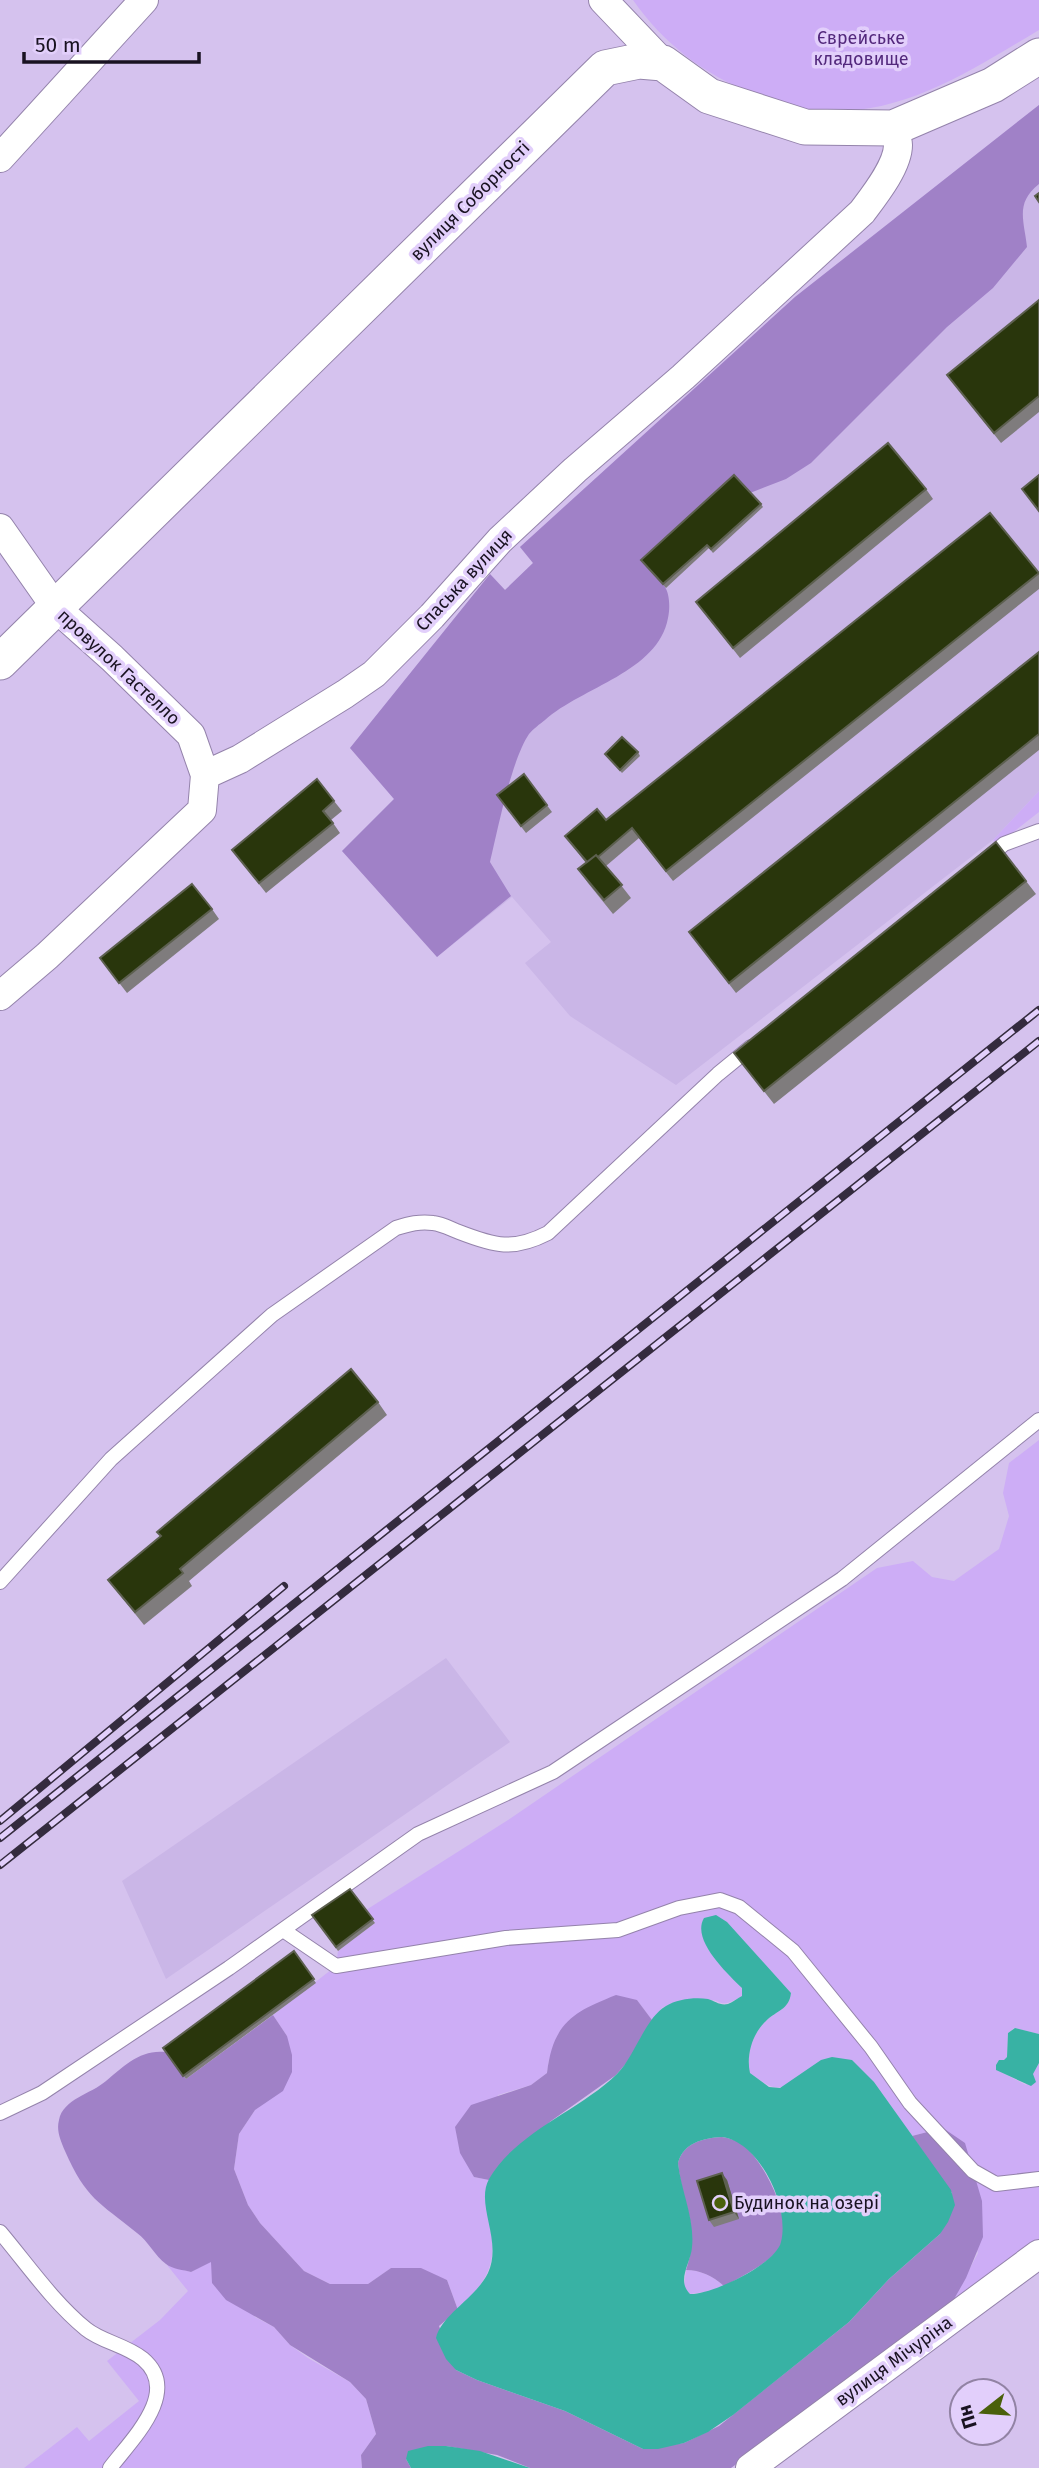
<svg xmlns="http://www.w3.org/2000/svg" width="1039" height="2468" viewBox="0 0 1039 2468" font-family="'Fira Sans',sans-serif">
	<rect width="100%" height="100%" fill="#d5c2ee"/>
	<path fill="#cab6e7" d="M 1039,105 L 1039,791 L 993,840 L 676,1085 L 570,1016 L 525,963 L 551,942 L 512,897 L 437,957 L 342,851 L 394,799 L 350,748 L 490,574 L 505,590 L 533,563 L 520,547 L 795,297 Z
		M 446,1658 L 510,1742 L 166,1979 L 122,1881 Z"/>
	<path fill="#cdadf6" d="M 633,0 L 1039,0 L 1039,30 C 963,75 896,121 803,110 C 787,108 769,98 753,93 C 704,75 663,43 633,0 Z
		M 1039,791 L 1039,812 L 997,845 L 993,840 Z
		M 1039,1440 L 1039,2034 L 1014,2028 L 1008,2033 L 1007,2057 L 997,2070 L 1026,2085 L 1039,2063 L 1039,2244 L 949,2308 L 978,2253 L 943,2128 L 912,2136 L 874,2082 L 806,2072 C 779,2092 777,2093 750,2073 C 746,2056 752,2034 766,2021 C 777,2010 789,2010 791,1993 L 747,1945 L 708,1948 L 742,1988 L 742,1996 C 717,2011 724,1998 704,2000 C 690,2002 677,2005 663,2007 L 652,2020 L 637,2000 L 549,2059 L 547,2073 L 531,2085 L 498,2095 L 474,2177 L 489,2180 C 484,2195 487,2208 490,2223 C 498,2265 487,2281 458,2310 L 447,2280 L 391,2268 L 368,2284 L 330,2284 L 304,2271 L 260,2223 L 248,2205 L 234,2169 L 239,2134 L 255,2110 L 267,2101 L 287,2036 L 273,2015 L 336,1966 L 338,1951 L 375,1923 L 366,1910 L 511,1818 L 877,1568 L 913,1561 L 932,1577 L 954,1581 L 999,1549 L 1009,1516 L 1003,1493 L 1009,1463 Z
		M 211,2261 L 255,2317 L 274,2327 L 290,2345 L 308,2358 L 350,2382 L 366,2399 L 376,2434 L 361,2455 L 362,2468 L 24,2468 L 77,2427 L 89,2441 L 139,2401 L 107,2361 L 160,2320 L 188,2291 L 167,2265 L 191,2272 Z
		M 686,2270 C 700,2270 713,2276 724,2286 L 711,2291 L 690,2294 L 684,2287 Z"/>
	<path fill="#a081c7" d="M 1039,105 L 1039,184 C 1015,203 1024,220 1027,247 L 993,288 L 947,327 L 811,463 L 786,479 L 750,493 L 644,563 C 650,571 660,578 665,587 C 670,595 670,609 668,618 C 658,672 582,687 545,720 C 540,724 533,729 529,734 C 511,761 498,829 490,862 L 511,896 L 437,957 L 342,851 L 394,799 L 350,748 L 490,574 L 505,590 L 533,563 L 520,547 L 795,297 Z
		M 616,1995 L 637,2000 L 652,2020 L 629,2060 L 616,2075 L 551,2121 L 501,2164 L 489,2180 L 474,2177 L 460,2153 L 455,2127 L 471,2105 L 531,2085 L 547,2073 C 553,2023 573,2012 616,1995 Z
		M 273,2015 L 287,2036 L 292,2055 L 292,2072 L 283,2091 L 255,2110 L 239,2134 L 234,2169 L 248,2205 L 260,2223 L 304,2271 L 330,2284 L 368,2284 L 391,2268 L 421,2268 L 447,2280 L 458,2310 L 439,2326 L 456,2370 L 477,2380 L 565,2411 L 643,2449 L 684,2443 L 719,2426 L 849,2322 L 889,2279 L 940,2234 L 952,2193 L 912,2136 L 943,2128 L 965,2143 L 982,2201 L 983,2237 L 966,2278 L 949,2308 L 731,2468 L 530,2468 L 497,2455 L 446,2446 L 406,2459 L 411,2468 L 362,2468 L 361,2455 L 376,2434 L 366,2399 L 350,2382 L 290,2345 L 274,2327 L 226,2300 L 212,2283 L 211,2262 L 191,2272 C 184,2270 172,2269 166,2264 C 155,2256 148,2241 137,2233 C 99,2202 86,2199 65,2151 C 61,2141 56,2131 59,2120 C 63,2099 91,2094 106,2081 C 124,2066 140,2049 166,2052 L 186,2079 Z
		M 722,2137 C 729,2138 736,2140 742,2144 C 764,2160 797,2225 778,2250 C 767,2264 739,2278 724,2286 C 713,2276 700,2270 686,2270 C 701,2225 682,2206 678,2163 C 683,2143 703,2138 722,2137 Z"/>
	<path fill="#38b2a4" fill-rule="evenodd" d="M 716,1915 L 727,1922 L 791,1993 C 789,2010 777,2010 766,2021 C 752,2034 746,2056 750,2073 L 769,2087 L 780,2088 L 821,2060 L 832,2057 L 852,2060 L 874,2082 L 951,2190 L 955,2205 L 948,2222 L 940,2234 L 889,2279 L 849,2322 L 733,2415 L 708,2432 L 684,2443 L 658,2449 L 643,2449 L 565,2411 L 477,2380 L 456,2370 L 446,2359 L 436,2338 C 442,2314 475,2299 488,2273 C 503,2240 475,2205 489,2179 C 516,2132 579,2111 617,2074 C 635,2056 645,2018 666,2006 C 677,1999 695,1997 708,1999 C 715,2001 720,2006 728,2004 C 733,2002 738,1998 742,1996 L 742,1988 C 727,1973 691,1940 704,1918 ZM 722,2137 C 760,2142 790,2207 781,2242 C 776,2264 712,2295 690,2294 C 676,2280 691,2263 692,2247 C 695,2219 681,2191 678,2163 C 683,2143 703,2138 722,2137 Z
		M 1015,2028 L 1039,2034 L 1039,2063 L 1033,2074 L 1036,2082 L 1031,2086 L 996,2070 L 996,2065 L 999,2060 L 1004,2060 L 1007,2057 L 1008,2033 Z
		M 428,2446 L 446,2446 L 480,2451 L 530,2468 L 411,2468 L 406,2459 L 408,2451 Z"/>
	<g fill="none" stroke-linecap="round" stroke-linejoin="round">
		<defs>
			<path id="service" d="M 985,860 L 1004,844 L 1039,831
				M 0,1582 L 111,1459 L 272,1315 L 396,1228 C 409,1224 420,1221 433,1223 C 442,1224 451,1229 459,1232 C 495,1246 513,1251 548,1233 L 718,1074 L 751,1047
				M 283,1930 L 336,1966 L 506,1938 L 618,1930 L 679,1908 L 720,1900 L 739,1907 L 793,1951 L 871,2047 L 910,2103 L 973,2171 L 996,2184 L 1039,2179
				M 0,2113 L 42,2093 L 229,1968 L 418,1834 L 553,1772 L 842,1579 L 1039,1420
				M 0,2232 C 27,2264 53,2302 86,2329 C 102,2342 126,2345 143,2359 C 182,2392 131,2440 110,2468"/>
			<path id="minor" d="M 603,0 L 663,63
				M 0,158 L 144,0
				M 0,528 L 56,608 L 112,658 L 191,735 L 205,775
				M 0,996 L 47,956 L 202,810 L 205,775 L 240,759 L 345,694 L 374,674 L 432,616 L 500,540 L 575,470 L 683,377 L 862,212 C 874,196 898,166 898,145 C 898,140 895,133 893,128
				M 750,2468 L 1039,2254"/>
			<path id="tertiary" d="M 0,662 L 605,68 L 639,61 L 663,63 L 709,96 L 805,127 L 893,128 L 993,85 L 1039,56"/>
		</defs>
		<use href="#service" stroke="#9483ab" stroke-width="16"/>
		<use href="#minor" stroke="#9483ab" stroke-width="30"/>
		<use href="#tertiary" stroke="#9483ab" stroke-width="37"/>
		<use href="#service" stroke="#fff" stroke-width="14"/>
		<use href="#minor" stroke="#fff" stroke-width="28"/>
		<use href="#tertiary" stroke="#fff" stroke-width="35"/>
		<defs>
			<path id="rail" d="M 0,1821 L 284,1586
				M 0,1838 L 1039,1010
				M 0,1865 L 1039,1041"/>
		</defs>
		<use href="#rail" stroke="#342b3e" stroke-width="8"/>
		<use href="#rail" stroke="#e2cffb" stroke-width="5" stroke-dasharray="16" stroke-linecap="butt"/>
	</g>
	<path fill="#7f7c7d" d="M 1039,300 L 1039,412 L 1001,443 L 947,375 Z
		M 926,489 L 933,499 L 740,658 L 696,602 Z
		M 761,504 L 763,507 L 713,553 L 709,548 L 666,588 L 641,560 Z
		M 990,513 L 1039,574 L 1039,589 L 673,881 L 639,838 L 606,866 L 631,898 L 613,914 L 588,883 L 578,869 L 586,863 L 565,836 L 606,820 Z
		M 1039,652 L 1039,750 L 736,993 L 689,932 Z
		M 638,752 L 640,756 L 622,773 L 605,754 Z
		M 524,774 L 552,812 L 526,833 L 497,795 Z
		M 334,801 L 342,811 L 331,820 L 340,833 L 266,893 L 232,850 Z
		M 1026,881 L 1036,894 L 774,1104 L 734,1053 Z
		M 212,909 L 219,919 L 127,993 L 100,958 Z
		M 378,1402 L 387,1415 L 189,1581 L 192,1586 L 144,1625 L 108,1580 Z
		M 350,1889 L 375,1923 L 338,1951 L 312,1915 Z
		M 294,1951 L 316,1983 L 186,2079 L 163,2048 Z
		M 727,2180 L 739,2219 L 714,2227 L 709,2220 Z"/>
	<path fill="#5d6050" d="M 722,2173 L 727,2180 L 739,2219 L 734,2212 Z"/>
	<path fill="#29360c" stroke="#5d6050" stroke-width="2" d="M 1039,193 L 1039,202 L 1035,196 Z
		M 1039,300 L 1039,396 L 994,433 L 947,375 Z
		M 888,443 L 926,489 L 733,648 L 696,602 Z
		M 734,475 L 761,504 L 711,549 L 707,545 L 663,584 L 641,560 Z
		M 1039,475 L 1039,511 L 1022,489 Z
		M 990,513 L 1039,573 L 666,871 L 632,828 L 598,857 L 596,855 L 587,862 L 565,836 L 597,809 L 606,820 Z
		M 1039,652 L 1039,734 L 729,983 L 689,932 Z
		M 622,737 L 638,752 L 620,770 L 605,754 Z
		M 524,774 L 547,805 L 521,826 L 497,795 Z
		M 317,779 L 334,801 L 323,811 L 333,823 L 259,883 L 232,850 Z
		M 996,842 L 1026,881 L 764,1091 L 734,1053 Z
		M 596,855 L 622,885 L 604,900 L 578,869 Z
		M 192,884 L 212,909 L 119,983 L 100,958 Z
		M 351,1369 L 378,1402 L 180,1569 L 183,1573 L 135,1612 L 108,1580 L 161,1536 L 157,1532 Z
		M 350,1889 L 373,1919 L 336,1947 L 312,1915 Z
		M 294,1951 L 314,1979 L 183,2076 L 163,2048 Z
		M 722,2173 L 734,2212 L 709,2220 L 697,2181 Z"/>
	<circle fill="#4a600b" stroke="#e2cffb" stroke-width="2.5" cx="720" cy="2203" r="7"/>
	<g text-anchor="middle" stroke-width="7" stroke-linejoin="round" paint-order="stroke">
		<g font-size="18" fill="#53287c" stroke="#e2cffb">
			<text x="861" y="44">Єврейське<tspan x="861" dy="21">кладовище</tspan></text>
		</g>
		<g font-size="18" fill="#191221" stroke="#e2cffb">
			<text transform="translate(470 201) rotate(-45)" y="6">вулиця Соборності</text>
			<text transform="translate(464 580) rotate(-47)" y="6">Спаська вулиця</text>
			<text transform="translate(119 667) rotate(43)" y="6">провулок Гастелло</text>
			<text transform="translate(894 2361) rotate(-36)" y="6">вулиця Мічуріна</text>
		</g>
		<g font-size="18" fill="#191221" stroke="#e2cffb" text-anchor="start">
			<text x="734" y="2209">Будинок на озері</text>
		</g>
	</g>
	<g transform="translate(983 2412) rotate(253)"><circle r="33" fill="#e2cffb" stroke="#9283a4" stroke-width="2"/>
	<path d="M0-5L12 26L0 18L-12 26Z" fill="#4a600b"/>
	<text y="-10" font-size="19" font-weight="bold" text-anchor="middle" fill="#191221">Пн</text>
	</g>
	<path d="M24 52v10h175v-10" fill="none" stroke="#191221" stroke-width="3.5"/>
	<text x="35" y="52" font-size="21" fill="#191221" stroke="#e2cffb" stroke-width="5" paint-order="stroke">50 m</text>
</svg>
